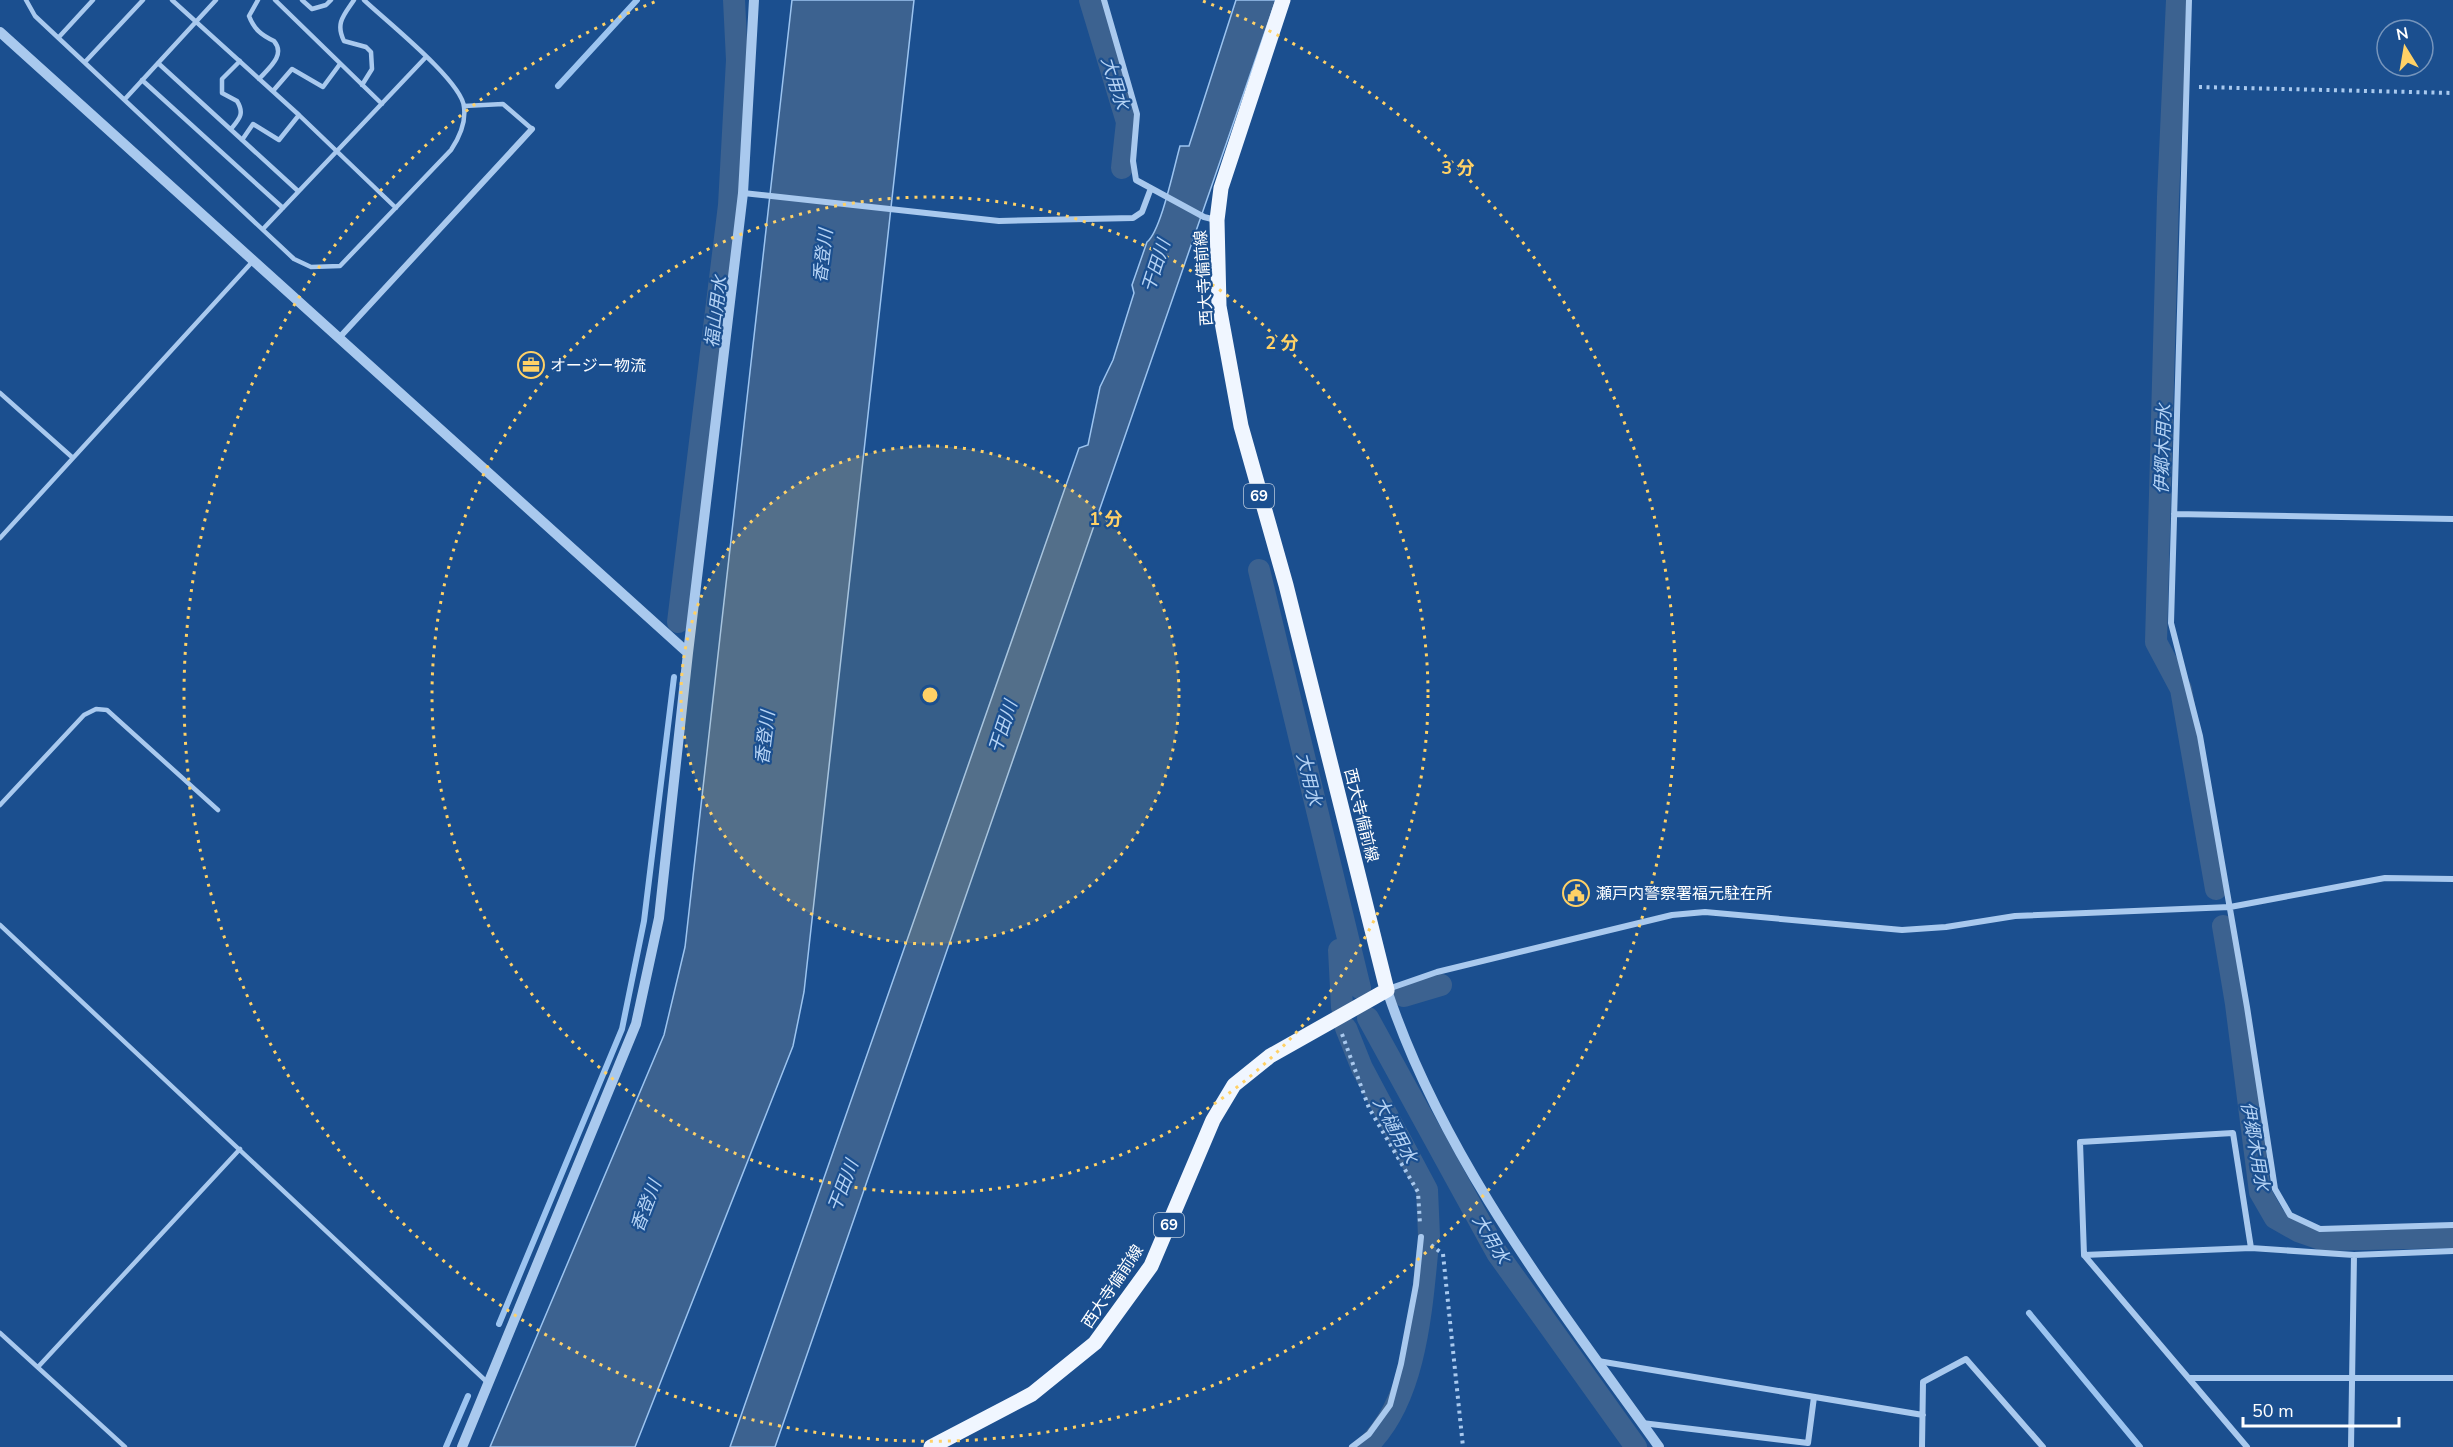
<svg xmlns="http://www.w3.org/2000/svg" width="2453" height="1447" viewBox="0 0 2453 1447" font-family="'Nunito Sans','Noto Sans JP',sans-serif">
	<rect width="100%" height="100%" fill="#1b4f8f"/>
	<path fill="#3c6290" stroke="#9cc4f0" stroke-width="1.5" d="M 792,0 L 914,0 L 804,992 L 793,1046 L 635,1447 L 490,1447 L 664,1035 L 685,947 Z
		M 1236,0 L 1276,0 L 775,1447 L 730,1447 L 1079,448 L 1088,445 L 1100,387 L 1113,360 L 1134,293 L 1132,285 L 1147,242 C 1161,231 1174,167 1180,146 L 1189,146 Z"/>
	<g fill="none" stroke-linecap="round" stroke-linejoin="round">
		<path stroke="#9cc4f0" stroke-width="6" d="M 558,86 L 637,0
			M 2029,1313 L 2140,1447
			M 499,1324 L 622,1029 L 644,921 L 674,677
			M 446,1447 L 468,1396"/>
		<path stroke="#3c6290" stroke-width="22" d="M 1090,0 L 1127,122 L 1122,168
			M 2177,0 L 2168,197 L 2156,642 L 2181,689 L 2216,889
			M 1259,570 L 1360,988
			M 678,622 L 729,205 L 737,60 L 734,0
			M 2223,926 L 2236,1004 L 2260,1192 L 2275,1218 L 2298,1231 L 2324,1240 L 2453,1237
			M 1339,950 L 1342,1007
			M 1404,996 L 1441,985
			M 1368,1018 L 1497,1253 L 1636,1447
			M 1346,1028 L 1362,1068 L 1427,1190 L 1429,1236
			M 1366,1447 C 1414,1403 1421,1316 1427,1254"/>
		<path stroke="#a9c9ee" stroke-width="4" stroke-dasharray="3 4.5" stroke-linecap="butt" d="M 2199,87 L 2453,93
			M 1342,1034 L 1369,1108 L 1418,1192 L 1420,1224
			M 1431,1245 L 1443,1254 L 1463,1447"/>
		<path stroke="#a9c9ee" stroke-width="4.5" d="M 26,0 L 35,16 L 294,259 L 311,267 L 340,266 L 451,150 C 459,138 466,122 464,107 C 462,81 385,20 364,0
			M 172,0 L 299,115 L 396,208
			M 258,0 L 249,16 C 254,29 261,35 274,41 C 286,55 269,68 259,79
			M 275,0 L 382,104
			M 302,0 L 312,9 L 326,5 L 331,0
			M 354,0 C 344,15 335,23 344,41 L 366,47 L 371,52 L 372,69 L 362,85
			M 59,37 L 93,0
			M 85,62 L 143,0
			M 158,63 L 298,191
			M 142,80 L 283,208
			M 273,91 L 292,69 L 323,87 L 340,64
			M 125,99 L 216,0
			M 464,106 L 503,104 L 532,129
			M 231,129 C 239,119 245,114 237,101 L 222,93 L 222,79 L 240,61
			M 242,140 L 253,124 L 279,140 L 299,115
			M 263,229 L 426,57
			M 0,393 L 73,458
			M 0,538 L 253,261
			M 0,805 L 84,715 L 96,709 L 107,710 L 218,810
			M 0,925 L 488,1383
			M 0,1333 L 125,1447
			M 38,1367 L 240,1149"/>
		<path stroke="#a9c9ee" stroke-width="6" d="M 1104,0 L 1137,114 L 1133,161 L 1136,180 L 1204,217 L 1216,220
			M 2189,0 L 2171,623 L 2200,736 L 2247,1007 L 2275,1189 L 2290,1215 L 2320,1229 L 2453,1225
			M 743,193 L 999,221 L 1133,218 L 1142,212 L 1151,188
			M 339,338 L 532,129
			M 2174,514 L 2453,519
			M 1388,989 L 1437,972 L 1672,915 L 1705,912 L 1902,930 L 1946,927 L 2015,916 L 2230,907 L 2385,878 L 2453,879
			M 2084,1255 L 2251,1248 L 2354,1255 L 2453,1251
			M 1598,1361 L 1923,1415
			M 2189,1378 L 2453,1378
			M 1642,1423 L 1808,1443 L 1814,1397
			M 1352,1447 L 1369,1434 L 1390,1405 L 1401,1364 L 1416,1285 L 1421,1237
			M 1922,1447 L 1923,1382 L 1966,1359 L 2043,1447
			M 2247,1447 L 2084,1255 L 2080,1142 L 2233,1133 L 2251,1248
			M 2351,1447 L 2354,1255"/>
		<path stroke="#a9c9ee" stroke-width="10" d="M 0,32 L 688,653
			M 1387,990 C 1443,1159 1556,1303 1659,1447
			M 462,1447 L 636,1024 L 659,918 L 688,653 L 743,193 L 754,0"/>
		<path stroke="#f0f6ff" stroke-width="15" d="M 931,1447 L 1032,1394 L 1095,1343 L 1151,1266 L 1213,1120 L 1234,1085 L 1270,1056 L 1387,990 L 1286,585 L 1241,426 L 1219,306 L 1217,220 L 1221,188 L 1283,0"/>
	</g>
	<circle cx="930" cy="695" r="249" fill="#ffd166" fill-opacity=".12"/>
	<g fill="none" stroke="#ffd166" stroke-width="3" stroke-dasharray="3 6">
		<circle cx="930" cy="695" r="249"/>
		<circle cx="930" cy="695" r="498"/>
		<path d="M1203 1A746 746 0 1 1 657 1"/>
	</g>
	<defs>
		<symbol id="office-ring" viewBox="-11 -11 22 22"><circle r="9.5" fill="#1b4f8f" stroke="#ffd166" stroke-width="1.5"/><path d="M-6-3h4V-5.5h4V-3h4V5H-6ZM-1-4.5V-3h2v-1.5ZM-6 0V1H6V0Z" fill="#ffd166"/></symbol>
		<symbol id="civic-ring" viewBox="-11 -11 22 22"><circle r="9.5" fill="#1b4f8f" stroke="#ffd166" stroke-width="1.5"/><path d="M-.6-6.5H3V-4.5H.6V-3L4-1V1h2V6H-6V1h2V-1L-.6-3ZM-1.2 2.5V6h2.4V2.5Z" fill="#ffd166"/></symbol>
	</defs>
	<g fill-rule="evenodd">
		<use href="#office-ring" x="516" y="350" width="30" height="30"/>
		<use href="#civic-ring" x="1561" y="878" width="30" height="30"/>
	</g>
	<g text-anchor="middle" stroke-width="4.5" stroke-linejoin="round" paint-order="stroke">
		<g fill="#1b4f8f" stroke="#bbcadd" stroke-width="1.5">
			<rect x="1244" y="484" width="30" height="24" rx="4.5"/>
			<rect x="1154" y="1213" width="30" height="24" rx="4.5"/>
		</g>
		<g font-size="15" font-weight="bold" fill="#fff">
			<text x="1259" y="501">69</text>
			<text x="1169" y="1230">69</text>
		</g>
		<g font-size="16" fill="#fff" stroke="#1b4f8f">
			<text transform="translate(1203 278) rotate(-94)" y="6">西大寺備前線</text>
			<text transform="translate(1362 815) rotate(76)" y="6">西大寺備前線</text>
			<text transform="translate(1112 1286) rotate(-56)" y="6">西大寺備前線</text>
		</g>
		<g font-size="16" fill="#fff" stroke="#1b4f8f" text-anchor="start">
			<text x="550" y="371">オージー物流</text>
			<text x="1596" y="899">瀬戸内警察署福元駐在所</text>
		</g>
		<g font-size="18" font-style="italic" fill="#b5d3f5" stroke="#1b4f8f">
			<text transform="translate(1115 83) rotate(73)" y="6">大用水</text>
			<text transform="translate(823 256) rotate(-83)" y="6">香登川</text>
			<text transform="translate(1156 266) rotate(-72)" y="6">干田川</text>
			<text transform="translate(716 312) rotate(-83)" y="6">福山用水</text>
			<text transform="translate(2163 449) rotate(-88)" y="6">伊郷木用水</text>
			<text transform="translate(1003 727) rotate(-72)" y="6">干田川</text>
			<text transform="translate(765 738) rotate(-83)" y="6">香登川</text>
			<text transform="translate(1309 779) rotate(76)" y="6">大用水</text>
			<text transform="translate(1395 1130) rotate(62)" y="6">大樋用水</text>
			<text transform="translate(2255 1146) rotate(80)" y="6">伊郷木用水</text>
			<text transform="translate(843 1186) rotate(-69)" y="6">干田川</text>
			<text transform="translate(646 1206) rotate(-69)" y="6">香登川</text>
			<text transform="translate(1491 1239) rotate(59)" y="6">大用水</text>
		</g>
	</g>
	<circle cx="930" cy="695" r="9" fill="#ffd166" stroke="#1b4f8f" stroke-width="3"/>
	<g font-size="18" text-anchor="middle" font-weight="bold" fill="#ffd166" stroke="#1b4f8f" stroke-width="4.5" stroke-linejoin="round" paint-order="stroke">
		<text x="1458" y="174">3 分</text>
		<text x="1282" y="349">2 分</text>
		<text x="1106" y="525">1 分</text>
	</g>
	<g transform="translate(2405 48) rotate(349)"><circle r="28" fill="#1b4f8f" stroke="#7695bc" stroke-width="1.5"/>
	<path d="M0-4.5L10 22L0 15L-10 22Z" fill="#ffd166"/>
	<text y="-9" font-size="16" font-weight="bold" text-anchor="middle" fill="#ffffff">N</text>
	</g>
	<path d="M2243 1417v9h156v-9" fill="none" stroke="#ffffff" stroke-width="3"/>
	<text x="2252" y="1417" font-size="18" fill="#ffffff" stroke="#1b4f8f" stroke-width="4.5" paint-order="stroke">50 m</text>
</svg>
